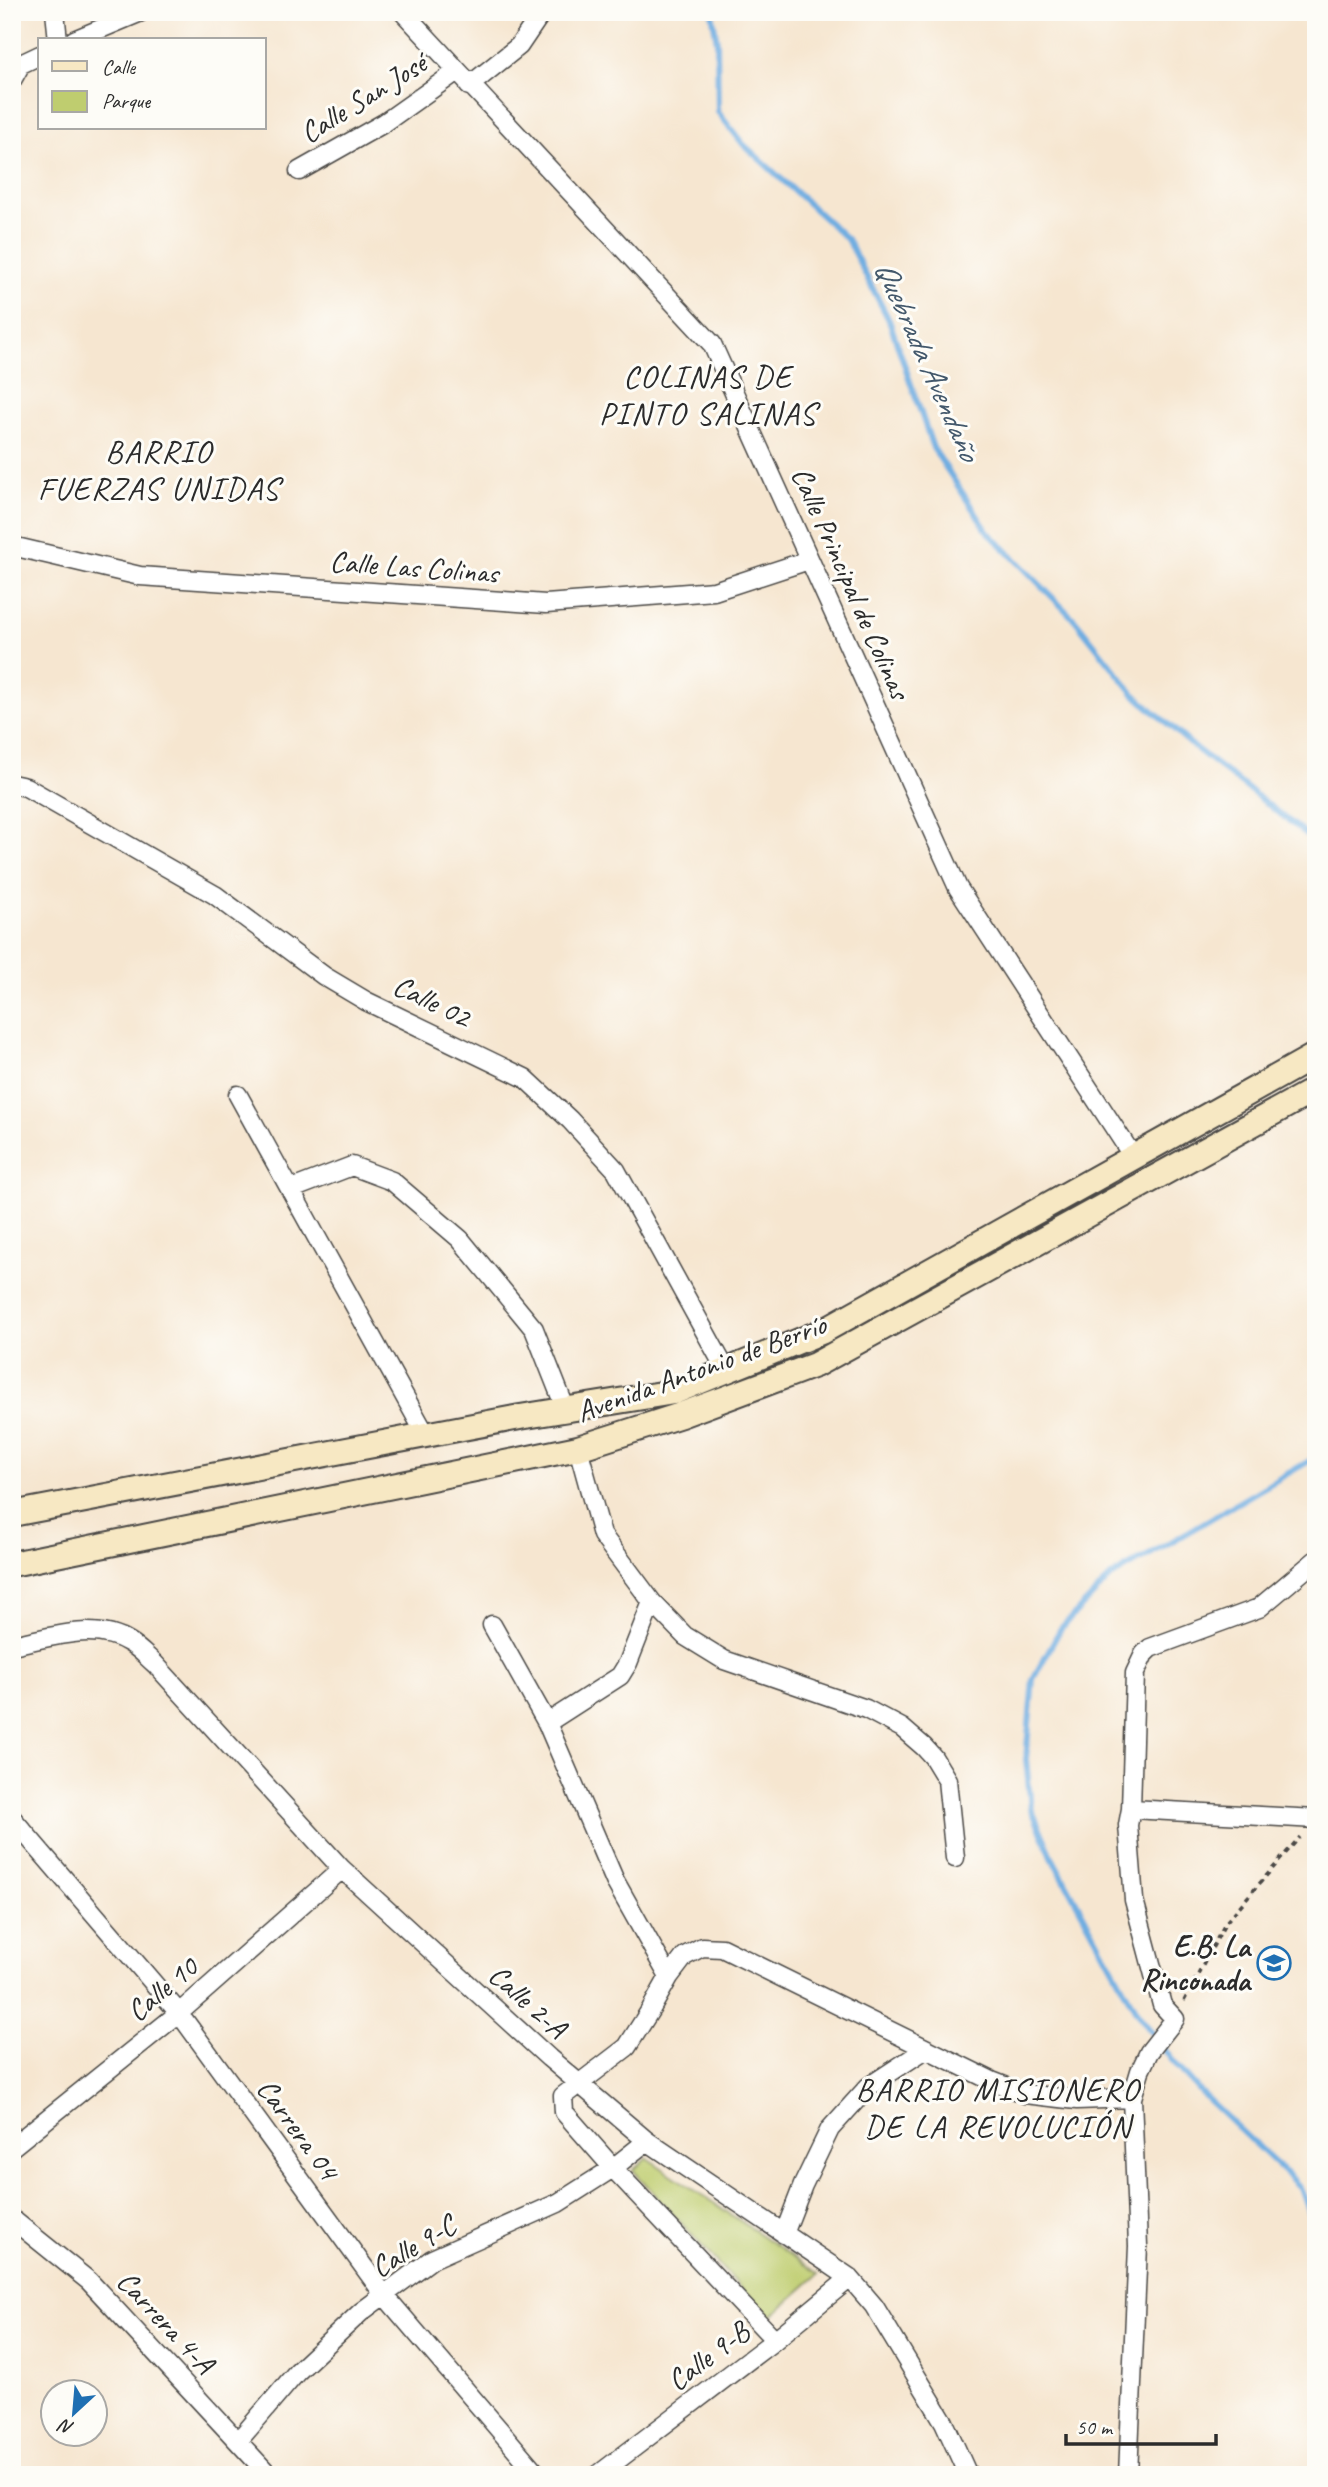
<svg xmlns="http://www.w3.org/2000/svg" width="1328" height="2487" viewBox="0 0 1328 2487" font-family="Caveat,sans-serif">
	<rect width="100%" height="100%" fill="#fdfcf7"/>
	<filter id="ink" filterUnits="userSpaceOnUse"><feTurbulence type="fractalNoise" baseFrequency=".0143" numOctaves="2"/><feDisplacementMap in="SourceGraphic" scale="14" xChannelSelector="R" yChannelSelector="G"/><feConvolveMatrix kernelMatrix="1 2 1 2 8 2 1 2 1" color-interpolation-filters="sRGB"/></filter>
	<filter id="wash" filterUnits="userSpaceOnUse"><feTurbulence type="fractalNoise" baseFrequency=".00686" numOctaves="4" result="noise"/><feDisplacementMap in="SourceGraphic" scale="28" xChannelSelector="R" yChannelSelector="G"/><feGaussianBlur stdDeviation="1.57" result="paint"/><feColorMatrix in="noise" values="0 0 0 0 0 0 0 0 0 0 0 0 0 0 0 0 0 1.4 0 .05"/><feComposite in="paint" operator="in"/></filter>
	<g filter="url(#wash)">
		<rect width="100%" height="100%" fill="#f6e6d0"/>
		<path fill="#bfcd6f" stroke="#757c4d" stroke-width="2" d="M 647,2158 L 819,2274 L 768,2319 L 633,2170 Z"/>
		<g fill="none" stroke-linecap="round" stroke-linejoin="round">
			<path stroke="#6fade1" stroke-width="6" d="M 712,12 L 717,42 L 718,112 L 743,144 L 847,239 L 889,320 L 933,448 L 988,532 L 1075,620 L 1134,694 L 1194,747 L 1316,842
				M 1316,1457 L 1111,1577 L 1061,1628 L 1033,1679 L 1026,1759 L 1031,1808 L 1054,1861 L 1136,2011 L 1172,2060 L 1201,2093 L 1300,2187 L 1313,2224 L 1316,2245"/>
		</g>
	</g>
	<g filter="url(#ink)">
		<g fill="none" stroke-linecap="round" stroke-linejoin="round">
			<defs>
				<path id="street" d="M 55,12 L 58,40
					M 403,12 L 712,344 L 958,888 L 1134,1158
					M 74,40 L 141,12
					M 12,80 L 21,64 L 40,55
					M 469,86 L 519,46 L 542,12
					M 299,171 L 384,123 L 456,72
					M 12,546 L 140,576 L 546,604 L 714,591 L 809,560
					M 12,784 L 26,787 L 215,895 L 324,976 L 366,1001 L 525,1078 L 570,1120 L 616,1170 L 726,1370
					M 238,1095 L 426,1435
					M 292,1189 L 352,1166 L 392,1181 L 460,1239 L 534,1329 L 566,1410
					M 578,1448 L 602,1535 L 652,1602 L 685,1636 L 724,1660 L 866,1709 L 902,1728 L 924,1747 L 933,1757 L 947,1780 L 955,1858
					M 492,1625 L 547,1723 L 615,1881 L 669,1977
					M 12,1645 C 49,1638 95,1621 130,1643 C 139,1648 147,1657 155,1664 L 342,1869 L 549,2058 L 647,2141 L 850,2278 L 874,2306 L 944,2422 L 968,2475
					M 547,1723 L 620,1676 L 628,1663 L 652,1602
					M 1131,1809 L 1316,1819
					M 12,1818 L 179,2013 L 385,2296 L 538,2475
					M 12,2147 L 179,2013 L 342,1869
					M 12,2219 L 89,2281 L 269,2475
					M 784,2234 L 803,2185 L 830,2129 L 868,2087 L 926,2049
					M 775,2340 L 613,2168 L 564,2112 L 563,2096 L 627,2047 L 651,2009 L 669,1977 L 685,1956 L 702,1947 L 722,1948 L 992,2081 L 1025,2094 L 1077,2100 L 1132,2098
					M 239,2440 L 297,2372 L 361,2312 L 432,2259 L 558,2203 L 613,2168 L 647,2141
					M 598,2475 L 775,2340 L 850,2278
					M 1128,2475 L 1138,2246 L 1132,2098 L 1140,2071 L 1149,2052 L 1175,2019 L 1162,2005 L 1134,1900 L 1128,1825 L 1131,1809 L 1135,1673 L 1144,1654 L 1150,1648 L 1259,1608 L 1316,1560"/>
				<path id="secondary" d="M 12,1514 L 520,1417 L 674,1392 L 821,1332 L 1316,1055
					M 12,1564 L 578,1448 L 681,1415 L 815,1365 L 1316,1089"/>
			</defs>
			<use href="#street" stroke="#494744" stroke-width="21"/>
			<use href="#secondary" stroke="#494744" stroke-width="28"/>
			<path stroke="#494744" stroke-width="3.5" stroke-dasharray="5 5" stroke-linecap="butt" d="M 1184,2001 L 1226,1922 L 1300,1837"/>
			<use href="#street" stroke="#fff" stroke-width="18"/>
			<use href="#secondary" stroke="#f7e8c3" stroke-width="24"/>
		</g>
	</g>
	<defs>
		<symbol id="school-ring" viewBox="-11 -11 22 22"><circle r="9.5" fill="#fdfcf7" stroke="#1f6fb2" stroke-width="1.5"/><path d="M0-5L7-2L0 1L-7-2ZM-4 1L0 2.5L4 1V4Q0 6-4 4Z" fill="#1f6fb2"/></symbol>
	</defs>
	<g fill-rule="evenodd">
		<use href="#school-ring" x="1255" y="1944" width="38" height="38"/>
	</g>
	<g text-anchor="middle" stroke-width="6" stroke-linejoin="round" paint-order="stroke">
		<g font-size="30" fill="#2b2b2b" stroke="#fdfcf7">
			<text transform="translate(363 98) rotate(-32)" y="10">Calle San José</text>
			<text transform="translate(414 567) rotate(4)" y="10">Calle Las Colinas</text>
			<text transform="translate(851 583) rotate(66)" y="10">Calle Principal de Colinas</text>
			<text transform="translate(432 1001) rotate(26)" y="10">Calle 02</text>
			<text transform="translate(701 1368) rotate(-20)" y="10">Avenida Antonio de Berrío</text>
			<text transform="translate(162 1989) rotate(-40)" y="10">Calle 10</text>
			<text transform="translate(528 2001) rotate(42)" y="10">Calle 2-A</text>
			<text transform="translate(298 2129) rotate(54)" y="10">Carrera 04</text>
			<text transform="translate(413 2246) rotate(-31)" y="10">Calle 9-C</text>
			<text transform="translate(166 2322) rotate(47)" y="10">Carrera 4-A</text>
			<text transform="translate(708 2356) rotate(-37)" y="10">Calle 9-B</text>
		</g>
		<g font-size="30" font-weight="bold" fill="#2b2b2b" stroke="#fdfcf7" text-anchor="end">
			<text x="1250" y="1956">E.B. La<tspan x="1250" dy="34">Rinconada</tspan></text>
		</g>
		<g font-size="32" font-style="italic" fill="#43586b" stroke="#fdfcf7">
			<text transform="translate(928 360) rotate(66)" y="11">Quebrada Avendaño</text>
		</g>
		<g font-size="32" letter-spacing="2" fill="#2b2b2b" stroke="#fdfcf7">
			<text x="708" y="387">COLINAS DE<tspan x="708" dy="37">PINTO SALINAS</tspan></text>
			<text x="159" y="462">BARRIO<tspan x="159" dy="37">FUERZAS UNIDAS</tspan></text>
			<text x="998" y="2100">BARRIO MISIONERO<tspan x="998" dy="37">DE LA REVOLUCIÓN</tspan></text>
		</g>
	</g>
	<rect width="1328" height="2487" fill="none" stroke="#fdfcf7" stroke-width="42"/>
	<rect x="38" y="38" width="228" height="91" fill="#fdfcf7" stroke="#a9a8a5" stroke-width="2"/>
	<rect x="52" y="61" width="35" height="10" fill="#f7e8c3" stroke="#a9a8a5" stroke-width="2"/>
	<text x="102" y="74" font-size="21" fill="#2b2b2b">Calle</text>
	<rect x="52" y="91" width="35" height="21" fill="#bfcd6f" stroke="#a9a8a5" stroke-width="2"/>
	<text x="102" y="108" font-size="21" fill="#2b2b2b">Parque</text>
	<g transform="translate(74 2413) rotate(206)"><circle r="33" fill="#fdfcf7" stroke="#a9a8a5" stroke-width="2"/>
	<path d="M0-5L12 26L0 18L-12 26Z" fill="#1f6fb2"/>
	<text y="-10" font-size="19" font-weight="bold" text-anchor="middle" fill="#2b2b2b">N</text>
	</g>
	<path d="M1066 2434v10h150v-10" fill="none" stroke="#2b2b2b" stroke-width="3.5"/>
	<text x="1076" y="2434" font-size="21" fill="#2b2b2b" stroke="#fdfcf7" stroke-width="5" paint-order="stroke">50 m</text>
</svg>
